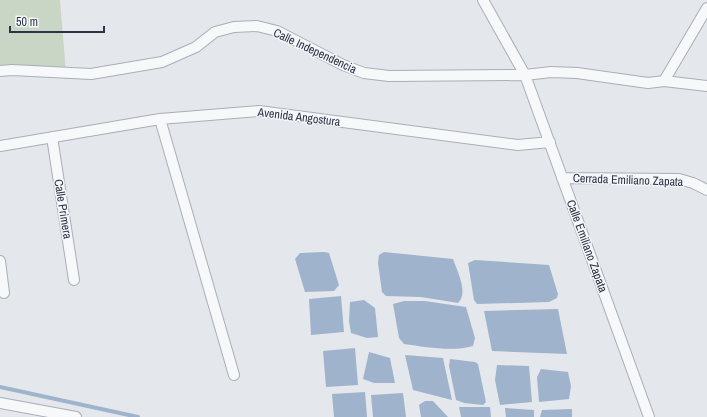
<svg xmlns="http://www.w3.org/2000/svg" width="707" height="417" viewBox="0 0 707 417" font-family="'Archivo Narrow',sans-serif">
	<rect width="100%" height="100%" fill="#e4e7ec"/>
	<path fill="#c9d6c5" d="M 0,0 L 60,0 L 66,73 L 0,71 Z"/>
	<path fill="#9fb4cc" d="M 324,252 L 329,253 L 339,285 L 334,291 L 305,292 L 295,259 L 300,253 Z
		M 384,252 L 453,259 C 457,271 469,293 458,303 L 421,297 L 386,296 L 382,292 L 378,263 L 379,255 Z
		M 475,260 L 549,265 L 558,294 L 557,298 L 549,302 L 477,304 L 474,300 L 468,263 Z
		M 341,296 L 344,332 L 311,335 L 309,299 Z
		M 364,300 L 375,308 L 378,337 L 367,338 L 351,333 L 349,321 L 350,302 Z
		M 404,301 L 425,301 L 466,307 L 475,338 L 473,346 C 452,352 426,347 404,344 L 399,338 L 393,304 Z
		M 558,309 L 567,354 L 492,351 L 484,311 Z
		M 355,348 L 358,385 L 326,387 L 323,351 Z
		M 369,352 L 390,358 L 395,383 L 374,383 L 363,379 Z
		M 405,355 L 443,358 L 452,400 L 413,390 Z
		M 450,359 L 475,362 L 478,364 L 486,402 L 483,405 L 464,403 L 456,400 L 449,366 Z
		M 497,365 L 529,366 L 532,402 L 500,405 L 495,380 Z
		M 541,369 L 568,372 L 571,386 L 569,399 L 539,402 L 537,377 Z
		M 365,392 L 367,417 L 334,417 L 332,394 Z
		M 403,393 L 406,417 L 373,417 L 371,395 Z
		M 425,401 L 433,401 L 448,417 L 421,417 L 419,405 Z
		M 459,407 L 490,407 L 491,417 L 461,417 Z
		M 505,408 L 534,410 L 534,417 L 506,417 Z
		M 572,409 L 572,417 L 540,417 L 542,410 Z"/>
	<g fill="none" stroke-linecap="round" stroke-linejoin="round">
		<path stroke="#9fb4cc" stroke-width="4" d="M 0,387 L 138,417"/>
		<defs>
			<path id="street" d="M 483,0 L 525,75 L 649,417
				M 0,71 L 12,70 L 91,74 L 162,62 L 196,47 L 215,32 L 234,27 L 257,26 L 277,31 L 343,65 L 364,73 L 389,76 L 525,75 L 551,72 L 577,73 L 648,83 L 664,81 L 707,86
				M 664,81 L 707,8
				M 160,119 L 234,375
				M 52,137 L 74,280
				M 0,146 L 160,119 L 259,111 L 518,145 L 550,142
				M 562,178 L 679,179 L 693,183 L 707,190
				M 0,261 L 4,293
				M 0,403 L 76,417"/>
		</defs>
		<use href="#street" stroke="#a9aeb7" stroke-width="12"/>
		<use href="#street" stroke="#f7f8fa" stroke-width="10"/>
	</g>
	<g text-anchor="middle" stroke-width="3" stroke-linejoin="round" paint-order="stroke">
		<g font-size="12" fill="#2b3445" stroke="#f4f6f9">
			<text transform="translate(315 51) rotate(25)" y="4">Calle Independencia</text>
			<text transform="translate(299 117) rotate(7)" y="4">Avenida Angostura</text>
			<text transform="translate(628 180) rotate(2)" y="4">Cerrada Emiliano Zapata</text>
			<text transform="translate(63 209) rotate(81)" y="4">Calle Primera</text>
			<text transform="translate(587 246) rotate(70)" y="4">Calle Emiliano Zapata</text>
		</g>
	</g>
	<path d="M10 26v6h94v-6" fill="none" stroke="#2b3445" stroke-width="2"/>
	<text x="16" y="26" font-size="12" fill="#2b3445" stroke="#f4f6f9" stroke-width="3" paint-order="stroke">50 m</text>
</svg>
